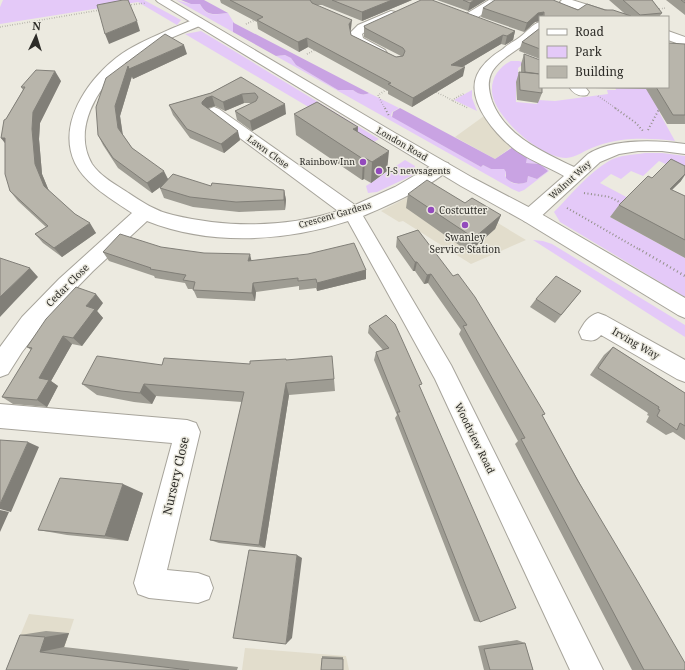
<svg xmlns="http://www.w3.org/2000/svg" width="685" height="670" viewBox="0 0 685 670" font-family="'Noto Serif',serif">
	<rect width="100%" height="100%" fill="#eceae0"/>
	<path fill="#e2ddcc" d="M 484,116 L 513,146 L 495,159 L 455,137 Z
		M 433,184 L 526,240 L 471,264 L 403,221 L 399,222 L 381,211 Z
		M 29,614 L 74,619 L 57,670 L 6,670 Z
		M 245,648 L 346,656 L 349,670 L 242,670 Z"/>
	<path fill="#e4c9f8" d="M 3,0 L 144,0 L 181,20 L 177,25 L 138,2 L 0,24 L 0,7 Z
		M 176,0 L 191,4 L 200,4 C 207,18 215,14 228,13 L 234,23 L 233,32 Z
		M 201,31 L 379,139 L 367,146 L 317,112 L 185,34 Z
		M 285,55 L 291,58 L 296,65 L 338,90 L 353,90 C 358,94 363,96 369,93 L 399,108 L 392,112 L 391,116 L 481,167 L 483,165 L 491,169 L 504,169 L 506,172 L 505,176 L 512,183 L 519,184 L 527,182 L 528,176 L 537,179 L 548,171 L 540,164 L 526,163 L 527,157 L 524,155 L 544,165 L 549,171 L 524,190 L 519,192 L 512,189 L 276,56 Z
		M 511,61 L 519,61 L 524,63 L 518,68 L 519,82 L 516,82 L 516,102 L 537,104 L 538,100 L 555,101 L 608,94 L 607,90 L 616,90 L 615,87 L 668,87 L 685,113 L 659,112 L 675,141 C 648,138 623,137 597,146 C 586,149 576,158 566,158 C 541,158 494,117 492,92 C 491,78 499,67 511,61 Z
		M 472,90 L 472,98 L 477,111 L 454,100 Z
		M 645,153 L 662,153 L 685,156 L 685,173 L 659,161 L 643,176 L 631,171 L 621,179 L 611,174 L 600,183 L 649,209 L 619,208 L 610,217 L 685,258 L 685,297 L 560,222 L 554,212 C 571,195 588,173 609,161 C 619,155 633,155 645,153 Z
		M 405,160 L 415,166 L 413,175 L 377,192 L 368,193 L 366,186 Z
		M 533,240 L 543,241 L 552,244 L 685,325 L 685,337 Z"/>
	<path fill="#c9a3e3" d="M 181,0 L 204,0 L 228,13 C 214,14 207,17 200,4 L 191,4 Z
		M 233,22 L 234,23 L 369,93 C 363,96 358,94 353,90 L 338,90 L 296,65 L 291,58 L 285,55 L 276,56 L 233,32 Z
		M 400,108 L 495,159 L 513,147 L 527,158 L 526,163 L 540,164 L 548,171 L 537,179 L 528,176 L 527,182 C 519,185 512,184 506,178 L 506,172 L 504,169 L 491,169 L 483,165 L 481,167 L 392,117 L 393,112 Z"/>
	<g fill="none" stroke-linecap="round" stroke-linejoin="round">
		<defs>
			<path id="minor" d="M 489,0 L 501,1 L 474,20 L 466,20 L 464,17 L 466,14 Z
				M 562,0 L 572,0 L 617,14 L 619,17 L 601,17 L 562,4 L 560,2 Z
				M 391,11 L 395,12 L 397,15 L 395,18 L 366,31 L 362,34 L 363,38 L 385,50 L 387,53 L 385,56 L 375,56 L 352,43 L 350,33 L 358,25 Z
				M 198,18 L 202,19 L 204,22 L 202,25 C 176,36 147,46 124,65 C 97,88 72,129 92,164 C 100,176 116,185 127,192 C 142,202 155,211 173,215 C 227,228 285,228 338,211 L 209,115 L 206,112 L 209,109 L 214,107 L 219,109 L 355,205 L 395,187 L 436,163 L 442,162 L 448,163 L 450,167 C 440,183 382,208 363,216 L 451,365 L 603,670 L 570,670 L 435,379 L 348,221 C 284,242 210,246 147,221 L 93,271 L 55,310 L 22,352 L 8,374 L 0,377 L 0,347 L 22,317 L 59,279 L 132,213 C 113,200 86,185 75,163 C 57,125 86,82 116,58 C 133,45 153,37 173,28 C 181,25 189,21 198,18 Z
				M 540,22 L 540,33 C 527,45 498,58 491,74 C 487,83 489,92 492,101 C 505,136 543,152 574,167 C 579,163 583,158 588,154 C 613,138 657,140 685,144 L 685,154 L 662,151 L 638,151 L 619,154 L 600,162 L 536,221 L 530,223 L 524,221 L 521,216 L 524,211 L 564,176 C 550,168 534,162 520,153 C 499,139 465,102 477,75 C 482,64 493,55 503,49 C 508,44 515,41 520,37 C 527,32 532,24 540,22 Z
				M 668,31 L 685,37 L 685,46 L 668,40 Z
				M 569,87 L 585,87 L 589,92 L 587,95 C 579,97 574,94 569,87 Z
				M 598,313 L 606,316 L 685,360 L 685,382 L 677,379 L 601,335 C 595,342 590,341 582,339 L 579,332 C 584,323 588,316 598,313 Z
				M 0,404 L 187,420 L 196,423 L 200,432 L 167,570 L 198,573 L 209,577 L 213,588 L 209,599 L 198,603 L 149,598 L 138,594 L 134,583 L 172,443 L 0,428 Z"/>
			<path id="secondary" d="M 156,0 L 170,0 L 395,133 L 473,178 L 536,211 L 685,298 L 685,318 L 678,315 L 524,221 L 461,186 L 158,2 Z"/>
		</defs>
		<use href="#minor" stroke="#a7a49b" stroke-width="2"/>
		<use href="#secondary" stroke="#a7a49b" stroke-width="2"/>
		<path stroke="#929089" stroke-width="1.5" stroke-dasharray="0.5 2" stroke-linecap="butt" d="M 129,5 L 146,3
			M 657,9 L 666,8
			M 246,24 L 255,20
			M 0,27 L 100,10
			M 307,54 L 317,49
			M 434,91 L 452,100 L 465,93
			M 598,96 L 617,109
			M 453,101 L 468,108
			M 385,109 L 378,95 L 388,89"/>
		<path stroke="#929089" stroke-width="2" stroke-dasharray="1 2.5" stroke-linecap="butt" d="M 385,108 L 389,116
			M 615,108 L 636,123 L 643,131
			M 648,130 L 658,111 L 661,111
			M 584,193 L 610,197 L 623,204
			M 567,208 L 640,250"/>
		<path stroke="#929089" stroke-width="2.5" stroke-dasharray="1 3" stroke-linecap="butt" d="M 639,249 L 685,276"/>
		<use href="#minor" fill="#fff" fill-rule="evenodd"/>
		<use href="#secondary" fill="#fff" fill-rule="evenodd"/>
	</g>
	<path fill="#9e9c93" d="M 220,0 L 412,0 L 362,21 L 322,5 L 316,5 L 351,29 L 350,31 L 351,35 L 396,57 L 401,56 L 364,37 L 364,26 L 515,31 L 513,40 L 505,45 L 501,44 L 462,67 L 463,76 L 412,107 L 388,94 L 388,91 L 308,47 L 299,52 L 258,29 L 257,22 L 221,3 Z
		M 437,0 L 486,0 L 468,11 Z
		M 609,0 L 652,0 L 662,13 L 659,17 L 540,17 L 540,21 L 535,22 L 524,32 L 481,17 L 483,8 L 605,10 L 624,13 Z
		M 666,0 L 685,0 L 685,15 Z
		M 540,28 L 540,59 L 519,51 L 522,42 Z
		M 685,44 L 685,124 L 667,124 L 646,89 L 595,88 L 595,87 L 668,87 Z
		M 187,54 L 133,79 L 132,76 L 120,116 L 123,135 L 132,148 L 168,179 L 211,186 L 284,190 L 286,200 L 285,210 L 239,212 L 193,207 L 164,198 L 160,188 L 161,186 L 152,193 L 118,168 L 103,145 L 98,135 L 126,62 Z
		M 524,54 L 542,93 L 538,103 L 517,100 L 516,82 L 519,72 L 521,72 L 521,64 Z
		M 241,77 L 286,114 L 252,131 L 237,120 L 235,111 L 253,103 L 244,103 L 225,111 L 215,106 L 208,108 L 240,140 L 224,153 L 190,138 L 173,115 L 169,105 L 211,93 Z
		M 61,81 L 40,123 L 39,139 L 42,174 L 49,191 L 96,233 L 62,257 L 43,243 L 35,234 L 46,227 L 18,201 L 10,191 L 5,143 L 1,138 L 6,119 L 23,90 L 21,87 Z
		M 294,114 L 357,132 L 387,171 L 371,183 L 364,179 L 362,180 L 296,135 Z
		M 652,178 L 681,181 L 672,190 L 685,196 L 685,258 L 610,217 L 619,205 Z
		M 408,194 L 465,203 L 501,215 L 495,229 L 469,252 L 406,208 Z
		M 418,230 L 545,414 L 542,416 L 685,670 L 632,670 L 515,444 L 518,441 L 459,334 L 461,330 L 428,283 L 424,284 L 415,271 L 413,271 L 396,247 L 397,237 Z
		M 103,252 L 251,261 L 366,270 L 366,279 L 317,291 L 316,288 L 299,290 L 299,286 L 256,292 L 255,301 L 197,298 L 193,289 L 188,289 L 185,283 L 155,278 L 154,276 L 109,261 Z
		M 581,291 L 555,323 L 530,307 L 536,299 Z
		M 103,303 L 97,311 L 103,318 L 82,346 L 72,344 L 51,381 L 58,386 L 47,407 L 13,404 L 2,397 L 31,350 L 27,347 Z
		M 386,315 L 420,388 L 480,622 L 474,621 L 395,418 L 397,415 L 374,360 L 376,352 L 383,350 L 368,333 L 369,326 Z
		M 613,347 L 685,393 L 685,440 L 673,432 L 666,435 L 646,422 L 649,416 L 647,415 L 648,413 L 590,375 L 604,355 Z
		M 286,360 L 334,379 L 335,391 L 289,395 L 265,548 L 219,543 L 210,540 L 242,402 L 156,396 L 152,404 L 134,402 L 97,395 L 82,384 L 162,365 L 250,364 Z
		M 143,493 L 128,541 L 67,535 L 38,530 Z
		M 46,631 L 69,633 L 64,647 L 238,667 L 237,670 L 6,670 L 20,635 Z
		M 517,640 L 525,643 L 533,670 L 484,670 L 478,646 Z
		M 322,656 L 343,657 L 343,670 L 322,658 Z"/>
	<path fill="#817f78" d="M 392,0 L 412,0 L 362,21 L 362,12 Z
		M 474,0 L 486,0 L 468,11 L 470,3 Z
		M 544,12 L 542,17 L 540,17 L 540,21 L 535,22 L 524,32 L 527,23 L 538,13 Z
		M 352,20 L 351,29 L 349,33 L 349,24 Z
		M 137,21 L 140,31 L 109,44 L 105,34 Z
		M 515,31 L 513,40 L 505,45 L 507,36 Z
		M 503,35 L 501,44 L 449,75 L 451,65 Z
		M 307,38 L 308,47 L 299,52 L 298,42 Z
		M 184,45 L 187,54 L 133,79 L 129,69 Z
		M 128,66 L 132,76 L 120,116 L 123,138 L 118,128 L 115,106 Z
		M 465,67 L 463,76 L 412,107 L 413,98 Z
		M 55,71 L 61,81 L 40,123 L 39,139 L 42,174 L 51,196 L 44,186 L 35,164 L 32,129 L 33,112 Z
		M 242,94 L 244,103 L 225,111 L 223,102 Z
		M 212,96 L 215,106 L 208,108 L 205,111 L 202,104 L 202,102 L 206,98 Z
		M 285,104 L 286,114 L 252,131 L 250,121 Z
		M 358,127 L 357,148 L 353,129 Z
		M 238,131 L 240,140 L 224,153 L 221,144 Z
		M 1,138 L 5,138 L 9,148 Z
		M 389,151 L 387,171 L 371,183 L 372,162 Z
		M 365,158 L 364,179 L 362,180 L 363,159 Z
		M 164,171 L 169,181 L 152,193 L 147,183 Z
		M 685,174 L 685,175 L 681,181 L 660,201 L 670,189 Z
		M 284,190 L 286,200 L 285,210 L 284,200 Z
		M 501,215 L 495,229 L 469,252 L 474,238 Z
		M 90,223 L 96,233 L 62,257 L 54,248 Z
		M 250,254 L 252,263 L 248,261 Z
		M 415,262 L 417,262 L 415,271 L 413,271 Z
		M 30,268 L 38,277 L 14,302 L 0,317 L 0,297 Z
		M 366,270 L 366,279 L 317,291 L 317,283 Z
		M 431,274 L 428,283 L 424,284 L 427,275 Z
		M 253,283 L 256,292 L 255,301 L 252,293 Z
		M 96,294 L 103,303 L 97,311 L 103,318 L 82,346 L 73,338 L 86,306 Z
		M 63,336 L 72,344 L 51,381 L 58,386 L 47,407 L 37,400 L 39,378 Z
		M 286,383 L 289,395 L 265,548 L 259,545 Z
		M 144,384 L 156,396 L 152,404 L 140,393 Z
		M 28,442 L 39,447 L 11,512 L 0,509 L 0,504 Z
		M 123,484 L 143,493 L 128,541 L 105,536 Z
		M 0,510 L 9,512 L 0,532 Z
		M 297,555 L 302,558 L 292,638 L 286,644 Z
		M 69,633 L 64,647 L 40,652 L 45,637 Z"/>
	<path fill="#b8b5ab" stroke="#817f78" d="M 123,0 L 128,0 L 137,21 L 105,34 L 97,5 Z
		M 230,0 L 310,0 L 312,3 L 352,20 L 349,24 L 351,35 L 396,57 L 403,56 L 405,51 L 403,48 L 365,28 L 364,26 L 421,0 L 432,0 L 515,31 L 507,36 L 503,35 L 451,65 L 465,67 L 413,98 L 388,84 L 391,83 L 307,38 L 298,42 L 257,20 L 263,17 Z
		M 332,0 L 392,0 L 362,12 Z
		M 463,0 L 474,0 L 470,3 Z
		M 495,0 L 553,0 L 578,10 L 587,4 L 605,10 L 613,10 L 631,16 L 615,17 L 544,17 L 544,12 L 538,13 L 527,23 L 483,8 Z
		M 623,0 L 652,0 L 662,13 L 640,15 Z
		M 681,0 L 685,0 L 685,3 Z
		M 540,28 L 540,49 L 522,42 Z
		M 165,34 L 184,45 L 129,69 L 128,66 L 115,106 L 118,128 L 132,148 L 164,171 L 147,183 L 113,158 L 98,135 L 96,107 L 106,78 Z
		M 668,43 L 685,44 L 685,115 L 673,115 L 656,87 L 668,87 Z
		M 524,54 L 540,60 L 540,74 L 525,72 Z
		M 36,70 L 55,71 L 33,112 L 32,129 L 35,164 L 44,186 L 75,214 L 90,223 L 54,248 L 35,234 L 48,226 L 10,191 L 5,174 L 5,138 L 1,138 L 4,120 L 6,119 L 25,87 L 21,87 Z
		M 519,72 L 540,74 L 540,87 L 542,87 L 542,93 L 520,90 Z
		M 241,77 L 285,104 L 250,121 L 235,111 L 256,101 L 258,97 L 255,93 L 242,94 L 223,102 L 212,96 L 206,98 L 202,102 L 202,104 L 238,131 L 221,144 L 187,129 L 169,105 L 211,93 Z
		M 317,102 L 358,127 L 353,129 L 389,151 L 372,162 L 365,158 L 363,159 L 294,114 Z
		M 671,159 L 685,166 L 685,174 L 670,189 L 685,196 L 685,240 L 619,205 L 648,176 L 652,178 Z
		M 173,174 L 211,186 L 212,183 L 284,190 L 284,200 L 236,202 L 190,197 L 160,188 Z
		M 427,180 L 465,203 L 472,198 L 501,215 L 474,238 L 408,194 Z
		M 418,230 L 453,276 L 458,274 L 475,297 L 545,414 L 542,415 L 578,481 L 638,582 L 685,663 L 685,670 L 644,670 L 521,439 L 525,438 L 463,326 L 467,325 L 431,274 L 427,275 L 417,262 L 415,262 L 397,237 Z
		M 120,234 L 161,247 L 204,253 L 250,254 L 248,261 L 308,254 L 354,243 L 366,270 L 317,283 L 316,279 L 298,281 L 298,278 L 253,283 L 252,293 L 193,290 L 195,282 L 183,280 L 186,275 L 150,269 L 151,268 L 103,252 Z
		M 0,258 L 30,268 L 0,297 Z
		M 556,276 L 581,291 L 561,315 L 536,299 Z
		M 76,287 L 96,294 L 86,306 L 95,309 L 73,338 L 63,336 L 39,378 L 49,380 L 37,400 L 2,397 L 32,348 L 27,347 L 46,319 Z
		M 386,315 L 395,324 L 422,384 L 419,385 L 516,608 L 480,622 L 397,412 L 400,412 L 376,352 L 389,348 L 369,326 Z
		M 613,347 L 685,393 L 685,426 L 680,423 L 677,430 L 657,416 L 660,410 L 658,409 L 659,407 L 598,368 Z
		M 97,356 L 162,365 L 164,358 L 250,364 L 250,361 L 286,359 L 286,360 L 332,356 L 334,379 L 286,383 L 259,545 L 210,540 L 244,392 L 144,384 L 140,393 L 121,391 L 82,384 Z
		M 0,440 L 28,442 L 0,504 Z
		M 60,478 L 123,484 L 105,536 L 38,530 Z
		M 249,550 L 297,555 L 286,644 L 233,638 Z
		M 20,635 L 45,637 L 40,652 L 189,670 L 6,670 Z
		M 525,643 L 533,670 L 490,670 L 484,649 Z
		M 322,658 L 343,659 L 343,670 L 321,670 Z"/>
	<g fill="#934abd" stroke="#eceae0" stroke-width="1.5">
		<circle cx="363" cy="162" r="4"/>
		<circle cx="379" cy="171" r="4"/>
		<circle cx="431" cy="210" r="4"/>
		<circle cx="465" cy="225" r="4"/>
	</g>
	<g text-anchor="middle" stroke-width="3" stroke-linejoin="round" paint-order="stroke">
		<g font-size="9" fill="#2d2c28" stroke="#eceae0">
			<text transform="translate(402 144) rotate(30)" y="3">London Road</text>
			<text transform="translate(268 152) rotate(36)" y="3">Lawn Close</text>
			<text transform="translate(570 180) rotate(-42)" y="3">Walnut Way</text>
			<text transform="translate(335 215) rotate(-16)" y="3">Crescent Gardens</text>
		</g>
		<g font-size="9" fill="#2d2c28" stroke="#eceae0" text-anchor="end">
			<text x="355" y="165">Rainbow Inn</text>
			<text x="387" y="174" text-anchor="start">J-S newsagents</text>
		</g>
		<g font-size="10" fill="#2d2c28" stroke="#eceae0" text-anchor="start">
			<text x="439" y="214">Costcutter</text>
			<text x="465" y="241" text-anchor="middle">Swanley<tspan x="465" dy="12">Service Station</tspan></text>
		</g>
		<g font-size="10" fill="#2d2c28" stroke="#eceae0">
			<text transform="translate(67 285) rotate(-45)" y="4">Cedar Close</text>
			<text transform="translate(636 343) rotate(30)" y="4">Irving Way</text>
			<text transform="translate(475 438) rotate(64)" y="4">Woodview Road</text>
		</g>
		<g font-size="12" fill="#2d2c28" stroke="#eceae0">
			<text transform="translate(176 476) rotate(-77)" y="4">Nursery Close</text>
		</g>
	</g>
	<rect x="539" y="16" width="130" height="72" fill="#eceae0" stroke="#a09e96"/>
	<rect x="547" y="29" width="20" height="6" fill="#ffffff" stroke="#a09e96"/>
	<text x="575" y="36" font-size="12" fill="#2d2c28">Road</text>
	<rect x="547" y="46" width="20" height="12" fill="#e4c9f8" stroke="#a09e96"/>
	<text x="575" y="56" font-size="12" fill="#2d2c28">Park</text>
	<rect x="547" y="66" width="20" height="12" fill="#b8b5ab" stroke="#a09e96"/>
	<text x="575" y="76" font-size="12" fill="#2d2c28">Building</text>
	<g transform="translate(36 36) rotate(4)" stroke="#eceae0" stroke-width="3" paint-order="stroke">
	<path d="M0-3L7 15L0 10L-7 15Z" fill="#2d2c28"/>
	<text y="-6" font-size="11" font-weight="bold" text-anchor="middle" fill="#2d2c28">N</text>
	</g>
</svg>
